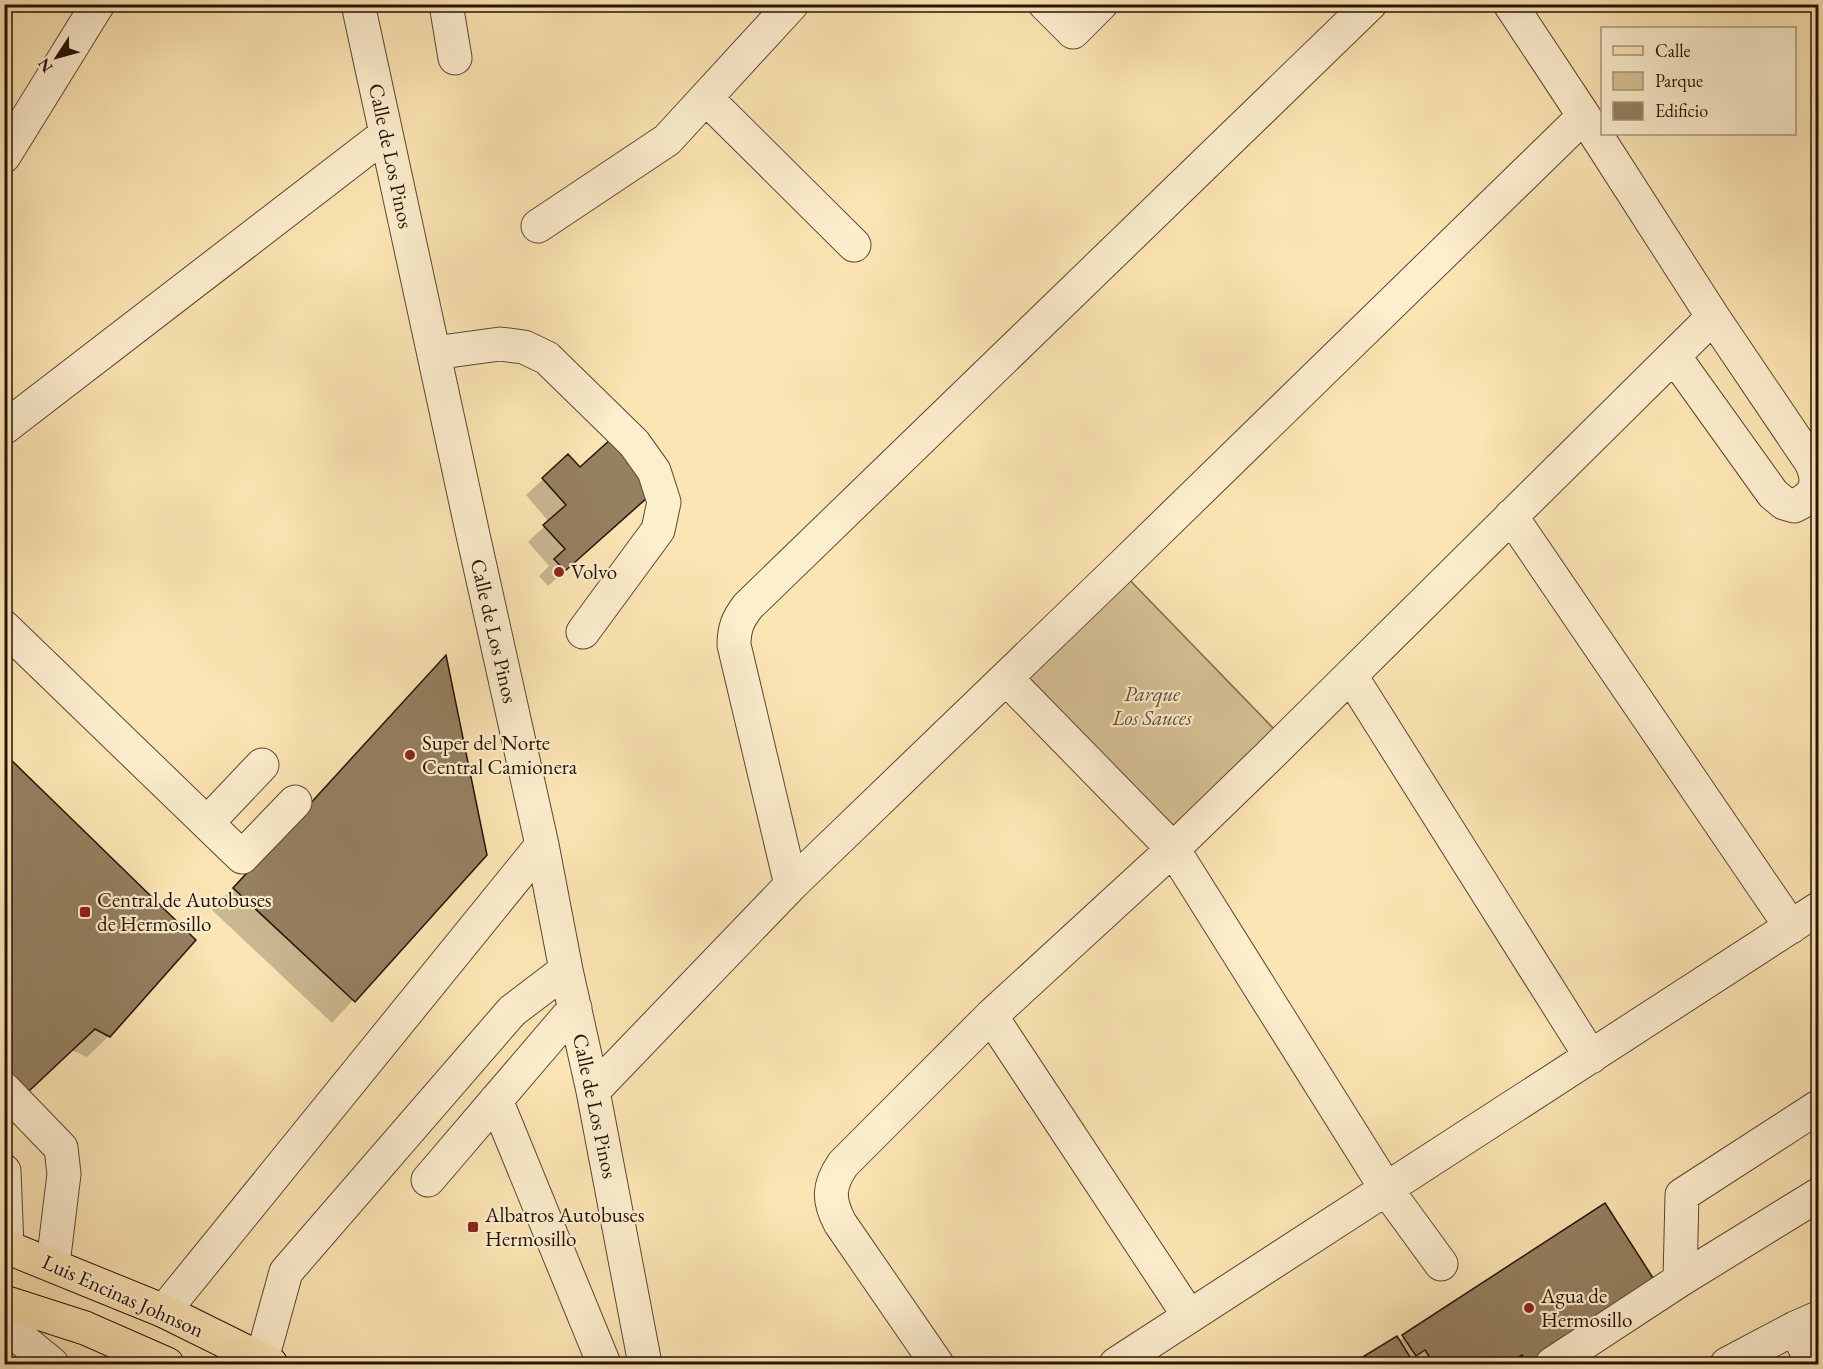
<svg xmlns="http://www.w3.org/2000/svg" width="1823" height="1369" viewBox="0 0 1823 1369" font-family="'EB Garamond',serif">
	<rect width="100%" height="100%" fill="#fce5b4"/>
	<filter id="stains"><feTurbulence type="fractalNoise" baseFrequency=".00333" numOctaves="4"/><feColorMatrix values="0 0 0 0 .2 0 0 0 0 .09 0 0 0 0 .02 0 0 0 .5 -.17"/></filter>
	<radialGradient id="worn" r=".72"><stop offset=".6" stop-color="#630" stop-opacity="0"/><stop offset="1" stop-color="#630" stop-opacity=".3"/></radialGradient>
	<path fill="#d7c196" stroke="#7e6a4d" stroke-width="1.5" d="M 1122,572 L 1274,729 L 1171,830 L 1020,671 Z"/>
	<path fill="#0003" d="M 568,456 L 580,469 L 639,505 L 548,586 L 539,576 L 549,566 L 528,542 L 549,522 L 526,495 Z
		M 445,658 L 485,855 L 332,1023 L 212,910 Z
		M 4,755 L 109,1036 L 87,1057 L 72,1050 L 6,1112 L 4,1110 Z
		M 1605,1205 L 1536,1364 L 1353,1364 L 1397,1338 L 1398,1341 Z"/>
	<path fill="#958060" stroke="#251304" stroke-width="1.5" d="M 612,438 L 657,489 L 565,571 L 554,559 L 565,549 L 543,525 L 566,505 L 542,478 L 568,454 L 580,467 Z
		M 446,655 L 487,855 L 355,1002 L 233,888 Z
		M 4,753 L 196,940 L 110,1037 L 95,1029 L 29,1091 L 4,1067 Z
		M 1605,1203 L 1655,1281 L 1528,1364 L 1522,1355 L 1507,1364 L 1497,1364 L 1492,1357 L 1480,1364 L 1460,1364 L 1458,1361 L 1453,1364 L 1434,1364 L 1425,1350 L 1416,1356 L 1402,1335 Z
		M 1397,1336 L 1410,1357 L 1398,1364 L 1351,1364 Z"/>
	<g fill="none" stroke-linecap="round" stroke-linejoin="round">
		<defs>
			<path id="minor" d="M 358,4 L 473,535 L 542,845 L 566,970 L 593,1091 L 645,1364
				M 446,4 L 455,58
				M 1045,4 L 1073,32 L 1101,4
				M 1510,4 L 1584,116 L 1713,317 L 1811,462 C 1821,484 1816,496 1794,506 L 1784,503 L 1773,494 L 1674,356
				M 706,98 L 854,245
				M 4,156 L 98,4
				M 538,226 L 667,140 L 792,4
				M 434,353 L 500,344 L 524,347 L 547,358 L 634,443 L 654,471 L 664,502 L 658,530 L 583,632
				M 4,428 L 386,134
				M 1511,516 L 1791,927
				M 4,627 L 242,857 L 295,802
				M 1351,676 L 1591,1057
				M 1006,678 L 1173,849 L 1387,1190 L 1441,1264
				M 207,823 L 262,765
				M 791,885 L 734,645 C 734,628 738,619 748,606 L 1370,4
				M 991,1016 L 1189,1316
				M 4,1089 L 61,1148 L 64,1174 L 53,1264
				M 593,1091 L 791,885 L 1118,570 L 1584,116
				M 496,1100 L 604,1364
				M 4,1171 L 7,1247
				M 428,1180 L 575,1008
				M 1680,1280 L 1682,1195 L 1818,1107
				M 4,1302 L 24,1341 L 52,1364
				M 164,1311 L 542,845
				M 1795,1328 L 1813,1364
				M 262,1359 L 286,1272 L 512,1011 L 566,970
				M 937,1364 L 840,1223 C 828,1200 828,1186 843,1164 L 991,1016 L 1173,849 L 1268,757 L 1713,317
				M 1116,1364 L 1818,909
				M 1552,1364 L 1680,1280 L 1818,1195
				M 1727,1364 L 1795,1328 L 1818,1318"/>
			<path id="major" d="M 4,1246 L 164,1311 L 271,1364
				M 4,1302 L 85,1328 L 167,1364"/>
		</defs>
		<use href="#minor" stroke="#5b4830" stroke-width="35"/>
		<use href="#major" stroke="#251304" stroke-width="35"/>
		<use href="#minor" stroke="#fdeece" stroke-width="33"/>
		<use href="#major" stroke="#fce5b4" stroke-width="33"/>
	</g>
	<g fill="#8f2418" stroke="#fdeece" stroke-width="2">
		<circle cx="559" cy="572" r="6"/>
		<circle cx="410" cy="755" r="6"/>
		<rect x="79" y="906" width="12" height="12" rx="3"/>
		<rect x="467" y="1221" width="12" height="12" rx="3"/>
		<circle cx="1529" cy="1308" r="6"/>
	</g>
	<g text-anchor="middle" stroke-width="4.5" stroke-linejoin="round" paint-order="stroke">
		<g font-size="21" fill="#251304" stroke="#fdeece">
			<text transform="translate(391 156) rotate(78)" y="7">Calle de Los Pinos</text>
			<text transform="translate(494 631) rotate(77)" y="7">Calle de Los Pinos</text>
			<text transform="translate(595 1106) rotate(78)" y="7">Calle de Los Pinos</text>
			<text transform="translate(123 1296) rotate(24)" y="7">Luis Encinas Johnson</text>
		</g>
		<g font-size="21" fill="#251304" stroke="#fdeece" text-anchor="start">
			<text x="571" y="579">Volvo</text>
			<text x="422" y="750">Super del Norte<tspan x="422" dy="24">Central Camionera</tspan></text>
			<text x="97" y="907">Central de Autobuses<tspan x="97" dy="24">de Hermosillo</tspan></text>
			<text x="485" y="1222">Albatros Autobuses<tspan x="485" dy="24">Hermosillo</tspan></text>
			<text x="1541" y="1303">Agua de<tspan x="1541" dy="24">Hermosillo</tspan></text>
		</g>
		<g font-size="21" font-style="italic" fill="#635037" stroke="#fdeece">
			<text x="1152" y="701">Parque<tspan x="1152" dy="24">Los Sauces</tspan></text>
		</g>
	</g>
	<rect width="1823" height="1369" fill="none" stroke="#fce5b4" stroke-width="24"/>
	<rect x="6" y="6" width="1811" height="1357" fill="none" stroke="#251304" stroke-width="3"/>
	<rect x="12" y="12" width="1799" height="1345" fill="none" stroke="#251304" stroke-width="1.5"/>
	<rect x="1601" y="27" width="195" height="108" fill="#fdeece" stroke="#a7967d" stroke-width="1.5"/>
	<rect x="1613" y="46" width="30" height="9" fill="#fce5b4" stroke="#a7967d" stroke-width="1.5"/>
	<text x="1655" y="57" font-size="18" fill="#251304">Calle</text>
	<rect x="1613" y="72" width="30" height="18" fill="#d7c196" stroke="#a7967d" stroke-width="1.5"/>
	<text x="1655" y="87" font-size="18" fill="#251304">Parque</text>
	<rect x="1613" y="102" width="30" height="18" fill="#958060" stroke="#a7967d" stroke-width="1.5"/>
	<text x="1655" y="117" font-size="18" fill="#251304">Edificio</text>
	<g transform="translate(57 57) rotate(234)" stroke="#fdeece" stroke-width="4.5" paint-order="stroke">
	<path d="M0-4.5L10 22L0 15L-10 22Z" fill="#251304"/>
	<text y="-9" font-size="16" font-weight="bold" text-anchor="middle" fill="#251304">N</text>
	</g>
	<rect width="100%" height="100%" filter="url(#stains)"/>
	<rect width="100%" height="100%" fill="url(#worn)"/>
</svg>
